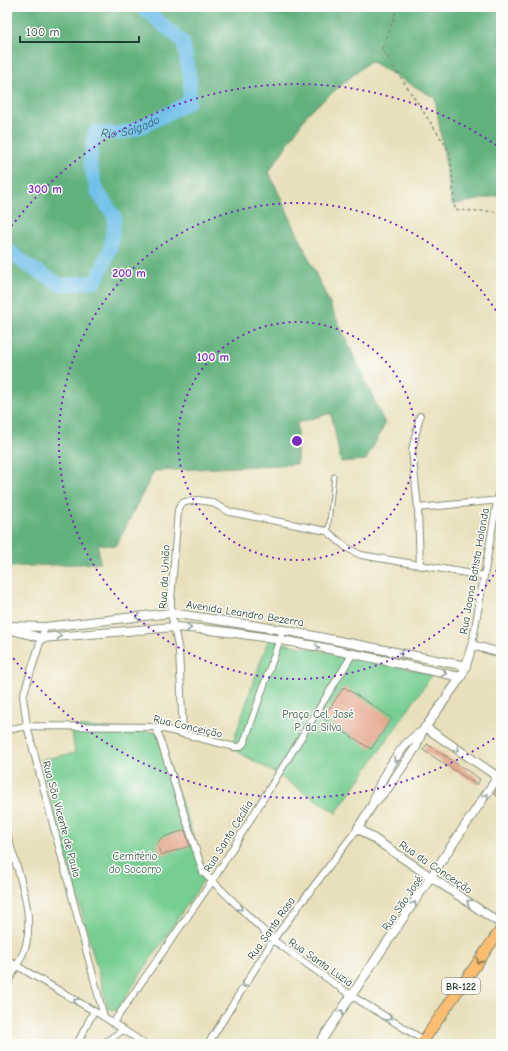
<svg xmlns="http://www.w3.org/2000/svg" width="508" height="1051" viewBox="0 0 508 1051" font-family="'Comic Neue',sans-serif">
	<rect width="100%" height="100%" fill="#fdfcf7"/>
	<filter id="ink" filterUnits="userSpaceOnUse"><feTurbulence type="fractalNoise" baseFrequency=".025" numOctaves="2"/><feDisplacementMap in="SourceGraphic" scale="8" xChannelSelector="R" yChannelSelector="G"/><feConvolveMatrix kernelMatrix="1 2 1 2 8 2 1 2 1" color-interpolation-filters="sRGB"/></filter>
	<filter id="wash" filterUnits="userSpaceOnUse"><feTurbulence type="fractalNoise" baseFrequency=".012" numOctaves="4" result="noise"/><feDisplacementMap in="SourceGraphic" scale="16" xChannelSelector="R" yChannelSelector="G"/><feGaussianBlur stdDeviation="0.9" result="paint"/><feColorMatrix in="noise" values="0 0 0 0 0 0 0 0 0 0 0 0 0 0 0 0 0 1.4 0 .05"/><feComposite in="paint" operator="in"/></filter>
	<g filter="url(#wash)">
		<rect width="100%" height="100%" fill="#e8e0bb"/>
		<path fill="#77ce93" stroke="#4b8664" d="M 268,640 L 433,674 L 336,813 L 275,773 L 231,748 Z
			M 71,726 L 157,732 L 207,875 L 116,1011 L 108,1008 L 40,760 L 75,753 Z"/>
		<path fill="#61b17d" stroke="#407758" d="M 7,7 L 501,7 L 501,195 L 452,205 L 435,98 L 370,61 L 308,113 L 269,172 L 385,424 L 366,460 L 341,462 L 331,413 L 297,423 L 297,464 L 154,471 L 116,546 L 98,544 L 100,563 L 7,567 Z"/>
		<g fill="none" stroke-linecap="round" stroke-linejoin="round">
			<path stroke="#6fc0ea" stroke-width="14" id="s1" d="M 7,253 L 10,251 L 27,265 L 61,285 L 96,281 L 110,249 L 115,217 L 97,191 L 90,164 L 95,131 C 128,141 160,117 189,102 L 190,78 L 183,42 L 142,7"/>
		</g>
		<g id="blocks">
			<path fill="#e6a78f" d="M 344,687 L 392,718 L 371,749 L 323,718 Z
				M 427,744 L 480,779 L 477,785 L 423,750 Z
				M 500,784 L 501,784 L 501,799 L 494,794 Z
				M 185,830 L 190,846 L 161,855 L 157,844 L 161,838 Z"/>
		</g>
	</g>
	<g filter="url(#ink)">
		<use href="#blocks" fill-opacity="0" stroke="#848e78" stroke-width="1"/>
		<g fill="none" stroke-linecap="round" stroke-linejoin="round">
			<defs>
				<path id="service" d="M 328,532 L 334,476"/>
				<path id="minor" d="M 418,508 L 500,500
					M 420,566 L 418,508 L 412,450 L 420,416
					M 45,627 L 23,696 L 27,726 L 104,1017
					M 472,645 L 501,479
					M 156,727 L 203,872 L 273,940 L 352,996 L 430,1044
					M 7,730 L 27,726 L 156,727 L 235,747 L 240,747 L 244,743 L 283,630
					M 183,733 L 179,651 L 171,613 L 171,600 L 178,510 L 181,504 L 185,502 L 198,500 L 211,502 L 230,512 L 327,531 L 347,548 L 361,555 L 484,576
					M 7,834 C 16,867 35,911 26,945 C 22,958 14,971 7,983
					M 7,960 L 104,1017 L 145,1044
					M 113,1023 L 213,880 L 352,655
					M 77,1044 L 94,1011
					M 103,1044 L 123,1030
					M 208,1044 L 273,940 L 358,828"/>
				<path id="tertiary" d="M 7,626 L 45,627 L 171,613 L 283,630 L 466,666
					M 8,629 L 42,638 L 174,627 C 271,633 366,657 461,677
					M 501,653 L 472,645 L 466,666 L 461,677 L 422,732 L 416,747 L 388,788 L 373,804 L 358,828 L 501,924
					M 425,727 L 501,779
					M 373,803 C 378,782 402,741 422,732
					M 319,1044 L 501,772"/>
				<path id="trunk" d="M 421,1044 L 501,929"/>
			</defs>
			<use href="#service" stroke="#848e78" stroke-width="5"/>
			<use href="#minor" stroke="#848e78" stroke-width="8"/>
			<use href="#tertiary" stroke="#848e78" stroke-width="10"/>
			<use href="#trunk" stroke="#848e78" stroke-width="12"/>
			<path stroke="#848e78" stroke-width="1.5" stroke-dasharray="3 3" stroke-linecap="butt" d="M 398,7 L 382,49 L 450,152 L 455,210 L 501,212"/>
			<use href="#service" stroke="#fff" stroke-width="3"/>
			<use href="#minor" stroke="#fff" stroke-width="6"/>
			<use href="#tertiary" stroke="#fff" stroke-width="8"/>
			<use href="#trunk" stroke="#fcbd6f" stroke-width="10"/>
		</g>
		<defs><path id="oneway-chevron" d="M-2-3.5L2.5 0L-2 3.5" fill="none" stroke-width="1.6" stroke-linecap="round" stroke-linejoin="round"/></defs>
		<g stroke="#8f9e9a">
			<use href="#oneway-chevron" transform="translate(138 617) rotate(174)"/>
			<use href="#oneway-chevron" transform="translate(189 628) rotate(4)"/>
			<use href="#oneway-chevron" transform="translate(59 636) rotate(-5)"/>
			<use href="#oneway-chevron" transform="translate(317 648) rotate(11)"/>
			<use href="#oneway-chevron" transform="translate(401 653) rotate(-169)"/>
			<use href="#oneway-chevron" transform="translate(444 673) rotate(11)"/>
			<use href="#oneway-chevron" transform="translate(457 749) rotate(34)"/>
			<use href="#oneway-chevron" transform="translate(396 760) rotate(123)"/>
			<use href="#oneway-chevron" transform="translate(486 796) rotate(-57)"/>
			<use href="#oneway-chevron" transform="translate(469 902) rotate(-146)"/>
			<use href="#oneway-chevron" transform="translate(414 904) rotate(-56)"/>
			<use href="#oneway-chevron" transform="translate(240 908) rotate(45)"/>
			<use href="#oneway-chevron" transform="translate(245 985) rotate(122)"/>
			<use href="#oneway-chevron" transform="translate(76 1001) rotate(-150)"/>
			<use href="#oneway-chevron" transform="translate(341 1012) rotate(-55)"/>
			<use href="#oneway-chevron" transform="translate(389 1018) rotate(31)"/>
		</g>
		<use stroke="#82774f" href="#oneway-chevron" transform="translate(479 961) rotate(125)"/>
	</g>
	<g fill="none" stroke="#7b2cbf" stroke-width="2" stroke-dasharray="2 4">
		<circle cx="297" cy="441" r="119"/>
		<path d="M500 565A238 238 0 1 1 500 317"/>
		<path d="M499 735A357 357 0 0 1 8 651M8 231A357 357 0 0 1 499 147"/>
	</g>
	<g text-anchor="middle" stroke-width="3" stroke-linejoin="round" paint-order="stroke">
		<rect fill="#fdfcf7" stroke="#62766e" stroke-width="1" x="442" y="978" width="38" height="16" rx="3"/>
		<g font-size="10" font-weight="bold" fill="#1f3d34">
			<text x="461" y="990">BR-122</text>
		</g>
		<g font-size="11" fill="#1f3d34" stroke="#fdfcf7">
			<text transform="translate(474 571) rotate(-80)" y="4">Rua Joana Batista Holanda</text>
			<text transform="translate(164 577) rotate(-87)" y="4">Rua da União</text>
			<text transform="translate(245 613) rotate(9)" y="4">Avenida Leandro Bezerra</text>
			<text transform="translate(188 726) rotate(13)" y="4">Rua Conceição</text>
			<text transform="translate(62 819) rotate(75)" y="4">Rua São Vicente de Paula</text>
			<text transform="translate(228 836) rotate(-58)" y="4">Rua Santa Cecília</text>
			<text transform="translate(436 867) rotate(34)" y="4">Rua da Conceição</text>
			<text transform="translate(402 903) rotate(-56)" y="4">Rua São José</text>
			<text transform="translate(271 928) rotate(-55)" y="4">Rua Santa Rosa</text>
			<text transform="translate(321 962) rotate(35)" y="4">Rua Santa Luzia</text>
		</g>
		<g font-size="11" fill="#35614c" stroke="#fdfcf7">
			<text x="318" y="718">Praça Cel. José<tspan x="318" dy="13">P. da Silva</tspan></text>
			<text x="135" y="860">Cemitério<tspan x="135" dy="13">do Socorro</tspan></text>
		</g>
		<g font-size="12" font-style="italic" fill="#335e62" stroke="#fdfcf7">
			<text dy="4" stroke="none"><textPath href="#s1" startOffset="297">Rio Salgado</textPath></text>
		</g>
	</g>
	<circle cx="297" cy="441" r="6" fill="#7b2cbf" stroke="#fdfcf7" stroke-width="2"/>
	<g font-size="12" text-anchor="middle" font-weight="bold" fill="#7b2cbf" stroke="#fdfcf7" stroke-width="3" stroke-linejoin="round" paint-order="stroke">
		<text x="45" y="193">300 m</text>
		<text x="129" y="277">200 m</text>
		<text x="213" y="361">100 m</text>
	</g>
	<rect width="508" height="1051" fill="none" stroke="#fdfcf7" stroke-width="24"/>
	<path d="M20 36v6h119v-6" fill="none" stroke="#1f3d34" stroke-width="2"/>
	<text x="26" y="36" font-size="12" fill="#1f3d34" stroke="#fdfcf7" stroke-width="3" paint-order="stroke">100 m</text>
</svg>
